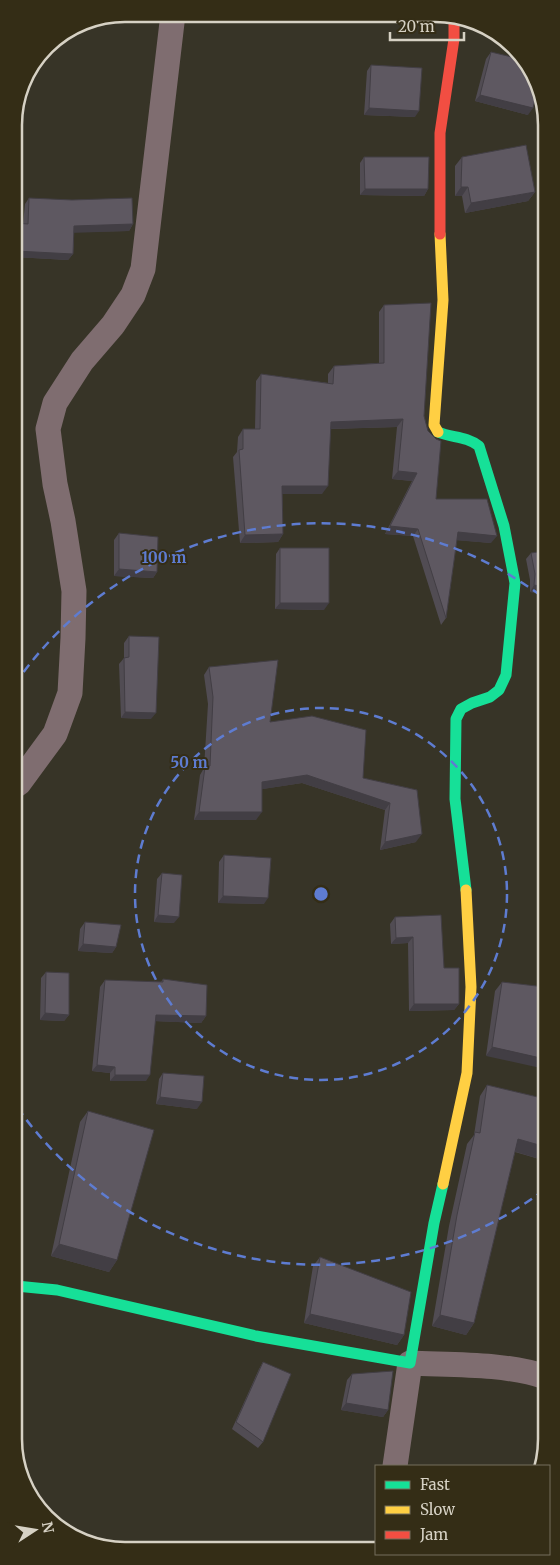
<svg xmlns="http://www.w3.org/2000/svg" width="560" height="1565" viewBox="0 0 560 1565" font-family="Merriweather,serif">
	<rect width="100%" height="100%" fill="#373427"/>
	<g fill="none" stroke-linecap="round" stroke-linejoin="round">
		<path stroke="#7f6d70" stroke-width="25" d="M 15,786 L 19,783 L 55,734 L 70,693 L 73,638 L 74,591 L 63,521 L 55,484 L 48,429 L 55,403 L 82,361 L 113,325 L 133,295 L 143,269 L 173,14
			M 395,1466 L 410,1363 C 454,1365 503,1363 546,1377"/>
		<path stroke="#16e098" stroke-width="11" d="M 438,432 C 453,438 466,436 479,446 L 504,526 L 515,583 L 506,675 L 499,690 L 490,697 L 472,703 L 461,709 L 456,719 L 455,799 L 466,890
			M 16,1286 L 57,1290 L 256,1336 L 410,1363 L 434,1223 L 443,1184"/>
		<path stroke="#ffcf43" stroke-width="11" d="M 438,432 L 434,425 L 443,300 L 440,234
			M 443,1184 L 467,1073 L 471,987 L 466,890"/>
		<path stroke="#f24e42" stroke-width="11" d="M 440,234 L 440,133 L 454,39 L 454,16"/>
	</g>
	<path fill="#514c53" d="M 491,52 L 528,115 L 475,101 L 486,59 Z
		M 371,65 L 415,117 L 364,115 L 367,71 Z
		M 364,157 L 428,189 L 424,196 L 360,195 L 360,163 Z
		M 462,157 L 535,192 L 528,201 L 465,213 L 462,196 L 455,196 L 455,166 Z
		M 29,198 L 133,224 L 129,231 L 74,232 L 73,254 L 68,260 L 15,257 L 14,261 L 14,223 L 23,224 L 25,204 Z
		M 384,305 L 424,416 L 436,499 L 491,543 L 457,540 L 446,618 L 441,625 L 413,536 L 385,534 L 412,481 L 392,479 L 397,427 L 331,429 L 322,494 L 282,494 L 283,534 L 278,542 L 240,543 L 233,457 L 237,452 L 238,437 L 243,429 L 255,429 L 256,381 L 261,374 L 328,383 L 328,374 L 334,366 L 379,363 L 379,312 Z
		M 119,533 L 157,572 L 153,578 L 114,576 L 114,540 Z
		M 280,548 L 324,610 L 275,609 L 276,554 Z
		M 531,553 L 545,594 L 530,592 L 530,580 L 526,559 Z
		M 129,636 L 151,719 L 121,718 L 119,664 L 124,658 L 124,643 Z
		M 209,667 L 270,722 L 363,778 L 417,790 L 416,842 L 380,850 L 385,810 L 302,783 L 262,789 L 256,820 L 194,820 L 200,775 L 204,768 L 208,704 L 204,675 Z
		M 545,803 L 545,861 L 538,860 L 540,809 Z
		M 224,855 L 264,904 L 218,903 L 219,862 Z
		M 162,873 L 174,923 L 154,922 L 157,879 Z
		M 395,917 L 444,968 L 459,1004 L 454,1010 L 409,1011 L 408,943 L 391,944 L 390,924 Z
		M 85,922 L 116,947 L 112,953 L 78,951 L 80,929 Z
		M 46,972 L 69,1015 L 64,1021 L 40,1020 L 41,978 Z
		M 163,979 L 206,1016 L 201,1023 L 155,1021 L 146,1081 L 110,1081 L 110,1073 L 92,1071 L 100,987 L 105,980 L 161,982 Z
		M 502,982 L 545,987 L 486,1056 L 495,991 Z
		M 163,1073 L 197,1109 L 156,1104 L 159,1079 Z
		M 487,1085 L 546,1099 L 546,1161 L 515,1152 L 474,1323 L 466,1335 L 432,1326 L 449,1226 L 467,1144 L 474,1135 L 480,1096 Z
		M 88,1111 L 117,1260 L 109,1272 L 51,1256 L 80,1122 Z
		M 320,1257 L 404,1335 L 397,1345 L 304,1323 L 313,1266 Z
		M 263,1362 L 263,1442 L 258,1448 L 232,1429 L 259,1369 Z
		M 352,1374 L 388,1410 L 383,1417 L 341,1410 L 347,1380 Z"/>
	<path fill="#423e44" d="M 480,95 L 533,108 L 528,115 L 475,101 Z
		M 369,108 L 419,111 L 415,117 L 364,115 Z
		M 461,187 L 468,187 L 462,196 L 455,196 Z
		M 365,189 L 428,189 L 424,196 L 360,195 Z
		M 535,192 L 528,201 L 465,213 L 471,203 Z
		M 133,224 L 129,231 L 69,233 L 74,226 Z
		M 16,251 L 73,254 L 68,260 L 14,257 Z
		M 403,419 L 397,427 L 326,429 L 331,422 Z
		M 398,471 L 417,473 L 412,481 L 392,479 Z
		M 282,486 L 328,486 L 322,494 L 277,494 Z
		M 390,526 L 418,529 L 413,536 L 385,534 Z
		M 458,532 L 497,536 L 491,543 L 453,540 Z
		M 283,534 L 278,542 L 240,543 L 245,535 Z
		M 119,569 L 157,572 L 153,578 L 114,576 Z
		M 534,585 L 545,587 L 545,594 L 530,592 Z
		M 280,603 L 329,603 L 324,610 L 275,609 Z
		M 125,712 L 156,713 L 151,719 L 121,718 Z
		M 307,775 L 390,803 L 385,810 L 302,783 L 257,790 L 262,782 Z
		M 199,812 L 262,812 L 256,820 L 194,820 Z
		M 422,834 L 416,842 L 380,850 L 385,842 Z
		M 543,854 L 545,854 L 545,861 L 538,860 Z
		M 223,896 L 268,898 L 264,904 L 218,903 Z
		M 158,915 L 179,917 L 174,923 L 154,922 Z
		M 413,937 L 408,943 L 391,944 L 396,938 Z
		M 83,944 L 116,947 L 112,953 L 78,951 Z
		M 414,1004 L 459,1004 L 454,1010 L 409,1011 Z
		M 45,1013 L 69,1015 L 64,1021 L 40,1020 Z
		M 156,1015 L 206,1016 L 201,1023 L 151,1021 Z
		M 492,1047 L 545,1059 L 545,1069 L 486,1056 Z
		M 97,1065 L 115,1067 L 110,1073 L 92,1071 Z
		M 115,1075 L 150,1075 L 146,1081 L 110,1081 Z
		M 160,1097 L 202,1102 L 197,1109 L 156,1104 Z
		M 518,1139 L 546,1147 L 546,1161 L 510,1150 Z
		M 59,1244 L 117,1260 L 109,1272 L 51,1256 Z
		M 310,1314 L 404,1335 L 397,1345 L 304,1323 Z
		M 440,1315 L 474,1323 L 466,1335 L 432,1326 Z
		M 346,1403 L 388,1410 L 383,1417 L 341,1410 Z"/>
	<path fill="#5e5861" stroke="#423e44" d="M 491,52 L 520,59 L 537,91 L 533,108 L 480,95 Z
		M 371,65 L 422,68 L 419,111 L 369,108 Z
		M 526,145 L 535,192 L 471,203 L 468,187 L 461,187 L 462,157 Z
		M 364,157 L 429,157 L 428,189 L 365,189 Z
		M 29,198 L 72,200 L 132,198 L 133,224 L 74,226 L 73,254 L 16,251 L 14,260 L 14,223 L 28,224 Z
		M 431,303 L 424,416 L 428,431 L 436,439 L 441,441 L 436,499 L 487,499 L 497,536 L 458,532 L 446,618 L 418,529 L 390,526 L 417,473 L 398,471 L 403,419 L 331,422 L 328,486 L 282,486 L 283,534 L 245,535 L 239,450 L 243,449 L 243,429 L 260,429 L 261,374 L 333,384 L 334,366 L 384,363 L 384,305 Z
		M 119,533 L 158,537 L 157,572 L 119,569 Z
		M 280,548 L 329,548 L 329,603 L 280,603 Z
		M 545,551 L 545,587 L 534,585 L 535,574 L 531,553 Z
		M 129,636 L 159,637 L 156,713 L 125,712 L 124,658 L 129,657 Z
		M 278,660 L 270,722 L 312,716 L 366,730 L 363,778 L 417,790 L 422,834 L 385,842 L 390,803 L 307,775 L 262,782 L 262,812 L 199,812 L 205,767 L 210,766 L 213,697 L 209,667 Z
		M 545,803 L 545,854 L 543,854 Z
		M 224,855 L 271,858 L 268,898 L 223,896 Z
		M 162,873 L 182,875 L 179,917 L 158,915 Z
		M 441,915 L 444,968 L 459,968 L 459,1004 L 414,1004 L 413,937 L 396,938 L 395,917 Z
		M 85,922 L 121,925 L 116,947 L 83,944 Z
		M 46,972 L 69,973 L 69,1015 L 45,1013 Z
		M 163,979 L 207,985 L 206,1016 L 156,1015 L 150,1075 L 115,1075 L 115,1067 L 97,1065 L 105,980 L 163,982 Z
		M 502,982 L 545,987 L 545,1059 L 492,1047 Z
		M 163,1073 L 204,1076 L 202,1102 L 160,1097 Z
		M 487,1085 L 546,1099 L 546,1147 L 518,1139 L 474,1323 L 440,1315 L 457,1215 L 475,1132 L 480,1133 Z
		M 88,1111 L 154,1130 L 117,1260 L 59,1244 Z
		M 15,1120 L 19,1120 L 18,1171 L 16,1171 Z
		M 320,1257 L 411,1292 L 404,1335 L 310,1314 Z
		M 263,1362 L 291,1374 L 263,1442 L 236,1422 Z
		M 393,1371 L 388,1410 L 346,1403 L 352,1374 Z"/>
	<g fill="none" stroke="#5e7cd1" stroke-width="2.5" stroke-dasharray="9 6">
		<circle cx="321" cy="894" r="186"/>
		<path d="M544 1190A371 371 0 0 1 17 1107M15 684A371 371 0 0 1 544 598"/>
	</g>
	<path d="M0 0H560V1565H0ZM125 22H435A103 103 0 0 1 538 125V1439A103 103 0 0 1 435 1542H125A103 103 0 0 1 22 1439V125A103 103 0 0 1 125 22Z" fill="#342d16" fill-rule="evenodd"/>
	<path fill="none" stroke="#d6d1c4" stroke-width="2.5" d="M125 22H435A103 103 0 0 1 538 125V1439A103 103 0 0 1 435 1542H125A103 103 0 0 1 22 1439V125A103 103 0 0 1 125 22Z"/>
	<circle cx="321" cy="894" r="8" fill="#5e7cd1" stroke="#342d16" stroke-width="2.5"/>
	<g font-size="15" text-anchor="middle" font-weight="bold" fill="#5e7cd1" stroke="#342d16" stroke-width="4" stroke-linejoin="round" paint-order="stroke">
		<text x="164" y="563">100 m</text>
		<text x="189" y="768">50 m</text>
	</g>
	<rect x="375" y="1465" width="175" height="90" fill="#342d16" stroke="#756f5c"/>
	<rect x="385" y="1481" width="25" height="8" fill="#16e098" stroke="#756f5c"/>
	<text x="420" y="1490" font-size="15" fill="#d6d1c4">Fast</text>
	<rect x="385" y="1506" width="25" height="8" fill="#ffcf43" stroke="#756f5c"/>
	<text x="420" y="1515" font-size="15" fill="#d6d1c4">Slow</text>
	<rect x="385" y="1531" width="25" height="8" fill="#f24e42" stroke="#756f5c"/>
	<text x="420" y="1540" font-size="15" fill="#d6d1c4">Jam</text>
	<g transform="translate(35 1530) rotate(78)" stroke="#342d16" stroke-width="4" paint-order="stroke">
	<path d="M0-4L9 19L0 12L-9 19Z" fill="#d6d1c4"/>
	<text y="-8" font-size="14" font-weight="bold" text-anchor="middle" fill="#d6d1c4">N</text>
	</g>
	<path d="M390 32v8h74v-8" fill="none" stroke="#d6d1c4" stroke-width="2.5"/>
	<text x="398" y="32" font-size="15" fill="#d6d1c4" stroke="#342d16" stroke-width="4" paint-order="stroke">20 m</text>
</svg>
